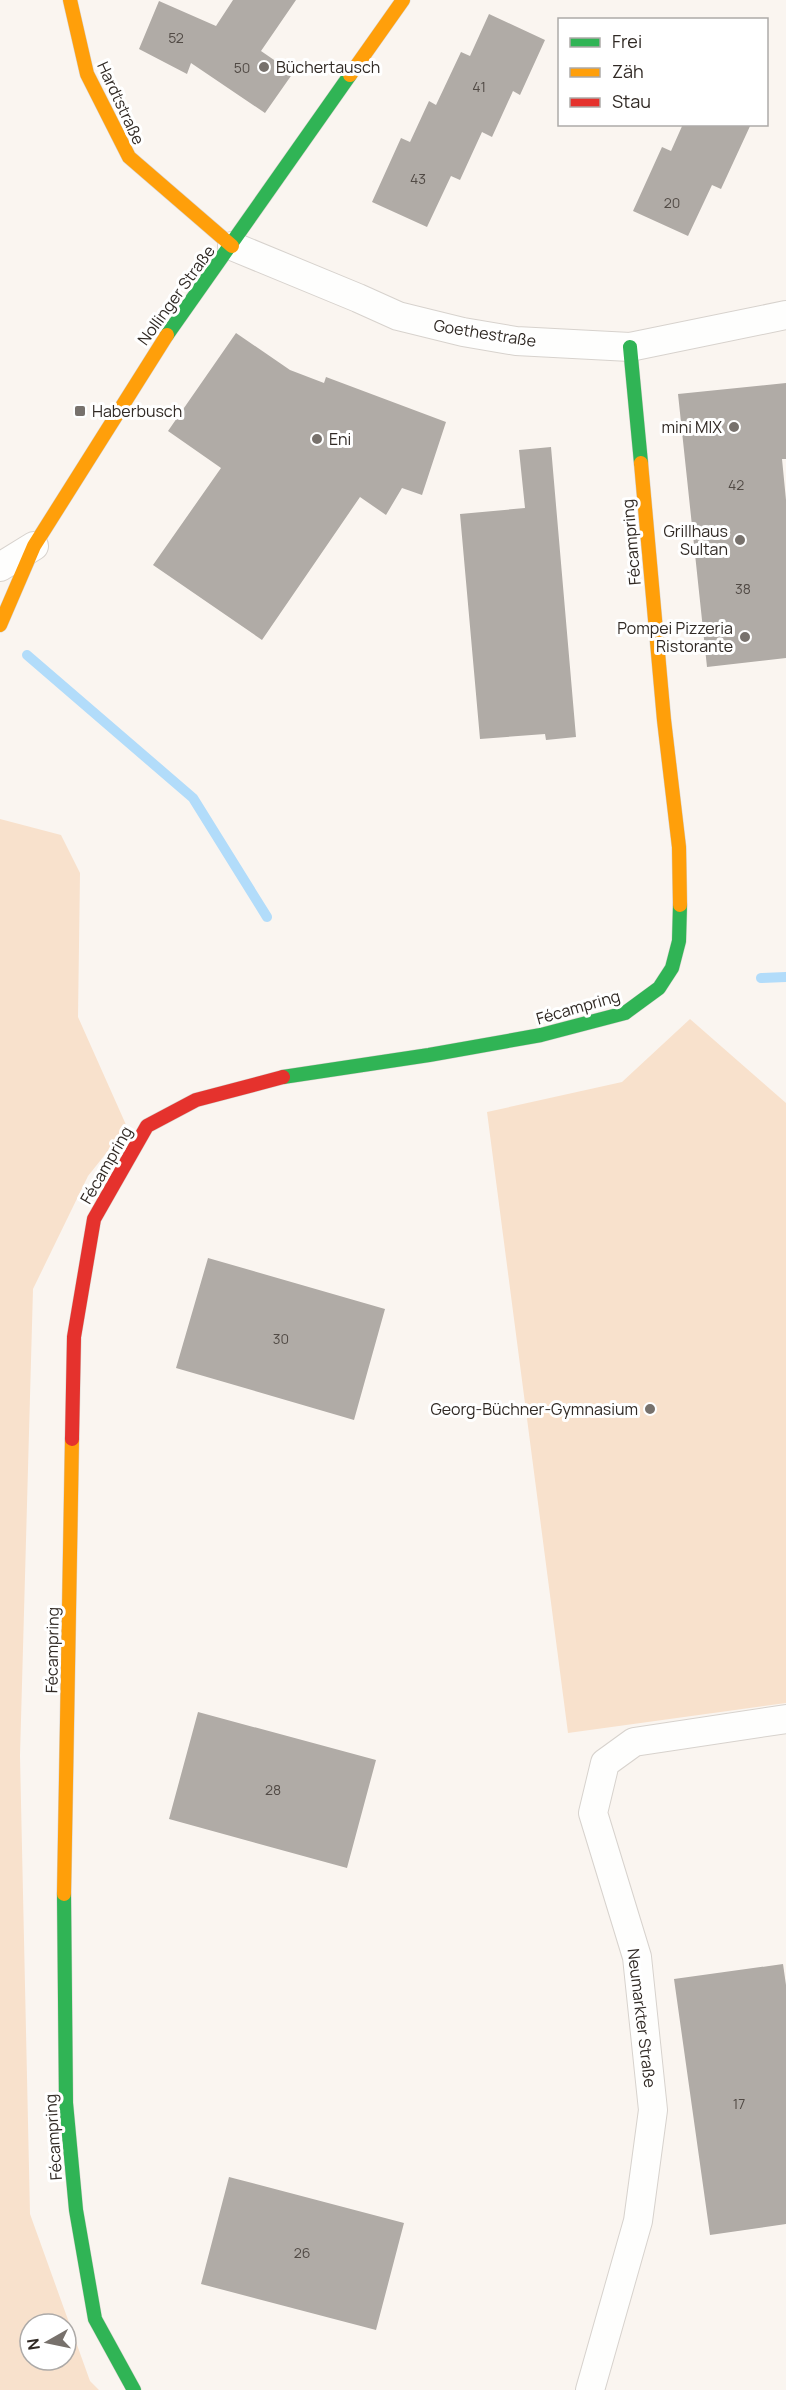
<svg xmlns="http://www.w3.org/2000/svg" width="786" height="2390" viewBox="0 0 786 2390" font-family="Manrope,sans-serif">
	<rect width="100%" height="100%" fill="#faf5f0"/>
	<path fill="#f8e1cc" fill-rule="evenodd" d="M 0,819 L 61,835 L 80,873 L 78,1017 L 127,1127 L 88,1176 L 33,1289 L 20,1756 L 30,2214 L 90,2381 L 99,2390 L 0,2390 ZM 30,2324 L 66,2324 L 66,2360 L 30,2360 Z
		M 690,1019 L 786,1103 L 786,1703 L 568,1733 L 487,1112 L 622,1082 Z"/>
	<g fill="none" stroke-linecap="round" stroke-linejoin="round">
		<path stroke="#b2dcfa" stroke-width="10" d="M 27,655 L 193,798 L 267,917
			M 761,978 L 786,977"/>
	</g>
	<path fill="#b0aba6" d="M 233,0 L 296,0 L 261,51 L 293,73 L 265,113 L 191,63 L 187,74 L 139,49 L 159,1 L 216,26 Z
		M 489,14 L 545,40 L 520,95 L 513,91 L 492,137 L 482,132 L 460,180 L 451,176 L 427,227 L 372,202 L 401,138 L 410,142 L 429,101 L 436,105 L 461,52 L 470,56 Z
		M 683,124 L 751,124 L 721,189 L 712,185 L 688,236 L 633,211 L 662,147 L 671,151 Z
		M 236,333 L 290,370 L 324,383 L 326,377 L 446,422 L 422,495 L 402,488 L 386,515 L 360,497 L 262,640 L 153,565 L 221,468 L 168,431 Z
		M 786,383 L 786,459 L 782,459 L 786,500 L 786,658 L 707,667 L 678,394 Z
		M 551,447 L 576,737 L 546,740 L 545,734 L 480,739 L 460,514 L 525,508 L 519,450 Z
		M 208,1258 L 385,1309 L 354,1420 L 176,1368 Z
		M 198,1712 L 376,1760 L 347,1868 L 169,1819 Z
		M 783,1964 L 786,1985 L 786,2224 L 710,2235 L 674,1979 Z
		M 229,2177 L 404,2223 L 376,2330 L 201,2284 Z"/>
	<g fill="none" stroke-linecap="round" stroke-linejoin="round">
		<defs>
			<path id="street" d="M 232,246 L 358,298 L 398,316 L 463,332 L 516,341 L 630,347 L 786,315
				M 0,567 L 34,546
				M 590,2390 L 638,2221 L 653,2110 L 637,1957 L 593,1813 L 605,1763 L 634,1742 L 786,1719"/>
			<path id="fast" d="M 167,335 L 350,75
				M 630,347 L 641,463
				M 283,1077 L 429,1055 L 541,1035 L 625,1013 L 659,988 L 672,968 L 679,941 L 680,905
				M 64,1894 L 66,2103 L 76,2210 L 95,2319 L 134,2390"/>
			<path id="slow" d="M 70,0 L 87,74 L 129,157 L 232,246
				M 350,75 L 403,0
				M 641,463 L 664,720 L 679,847 L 680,905
				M 0,625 L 34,546 L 167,335
				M 64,1894 L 72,1439"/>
			<path id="jam" d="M 72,1439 L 74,1337 L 94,1219 L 147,1126 L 196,1100 L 283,1077"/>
		</defs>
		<use href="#street" stroke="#d7d2cd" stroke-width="30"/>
		<use href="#fast" stroke="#d7d2cd" stroke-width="15"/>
		<use href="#slow" stroke="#d7d2cd" stroke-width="15"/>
		<use href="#jam" stroke="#d7d2cd" stroke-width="15"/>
		<use href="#street" stroke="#fefefd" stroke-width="28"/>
		<use href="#fast" stroke="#30b455" stroke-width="14"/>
		<use href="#slow" stroke="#ff9f0a" stroke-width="14"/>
		<use href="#jam" stroke="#e5322d" stroke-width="14"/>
	</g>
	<g fill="#77716c" stroke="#fff" stroke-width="2">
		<circle cx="264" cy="67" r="6"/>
		<rect x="74" y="405" width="12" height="12" rx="3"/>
		<circle cx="734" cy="427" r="6"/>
		<circle cx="317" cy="439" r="6"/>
		<circle cx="740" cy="540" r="6"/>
		<circle cx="745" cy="637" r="6"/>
		<circle cx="650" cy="1409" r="6"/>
	</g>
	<g text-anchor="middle" stroke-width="6" stroke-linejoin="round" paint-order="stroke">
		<g font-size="14" fill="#514a45">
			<text x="176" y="43">52</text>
			<text x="242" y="73">50</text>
			<text x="479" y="92">41</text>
			<text x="418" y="184">43</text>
			<text x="672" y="208">20</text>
			<text x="736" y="490">42</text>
			<text x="743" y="594">38</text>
			<text x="281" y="1344">30</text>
			<text x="273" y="1795">28</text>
			<text x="739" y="2109">17</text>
			<text x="302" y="2258">26</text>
		</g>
		<g font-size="16" fill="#312a25" stroke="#fff" text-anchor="end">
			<text x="276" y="73" text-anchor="start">Büchertausch</text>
			<text x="92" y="417" text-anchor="start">Haberbusch</text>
			<text x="722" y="433">mini MIX</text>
			<text x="329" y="445" text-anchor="start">Eni</text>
			<text x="728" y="537">Grillhaus<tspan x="728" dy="18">Sultan</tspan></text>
			<text x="733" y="634">Pompei Pizzeria<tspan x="733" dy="18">Ristorante</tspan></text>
			<text x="638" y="1415">Georg-Büchner-Gymnasium</text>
		</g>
		<g font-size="16" fill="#312a25" stroke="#fff">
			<text transform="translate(121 103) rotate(65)" y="6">Hardtstraße</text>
			<text transform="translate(176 295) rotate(-54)" y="6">Nollinger Straße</text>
			<text transform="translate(485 333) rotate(9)" y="6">Goethestraße</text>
			<text transform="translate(631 542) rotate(-95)" y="6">Fécampring</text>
			<text transform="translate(578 1007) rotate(-16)" y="6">Fécampring</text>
			<text transform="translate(106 1165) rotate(-60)" y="6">Fécampring</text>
			<text transform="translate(52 1650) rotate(-89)" y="6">Fécampring</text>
			<text transform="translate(642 2018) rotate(83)" y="6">Neumarkter Straße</text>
			<text transform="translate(53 2137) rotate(-94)" y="6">Fécampring</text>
		</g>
	</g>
	<rect x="558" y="18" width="210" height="108" fill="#ffffff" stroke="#adaaa8" stroke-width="1.5"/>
	<rect x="570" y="38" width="30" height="9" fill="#30b455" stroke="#adaaa8" stroke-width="1.5"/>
	<text x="612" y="48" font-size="18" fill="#312a25">Frei</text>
	<rect x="570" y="68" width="30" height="9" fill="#ff9f0a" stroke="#adaaa8" stroke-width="1.5"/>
	<text x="612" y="78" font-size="18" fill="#312a25">Zäh</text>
	<rect x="570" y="98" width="30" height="9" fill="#e5322d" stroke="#adaaa8" stroke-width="1.5"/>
	<text x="612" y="108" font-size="18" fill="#312a25">Stau</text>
	<g transform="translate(48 2342) rotate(261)"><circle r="28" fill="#ffffff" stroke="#adaaa8" stroke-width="1.5"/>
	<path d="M0-4.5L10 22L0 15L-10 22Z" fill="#77716c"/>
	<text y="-9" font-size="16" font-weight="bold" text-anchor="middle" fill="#312a25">N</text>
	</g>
</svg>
